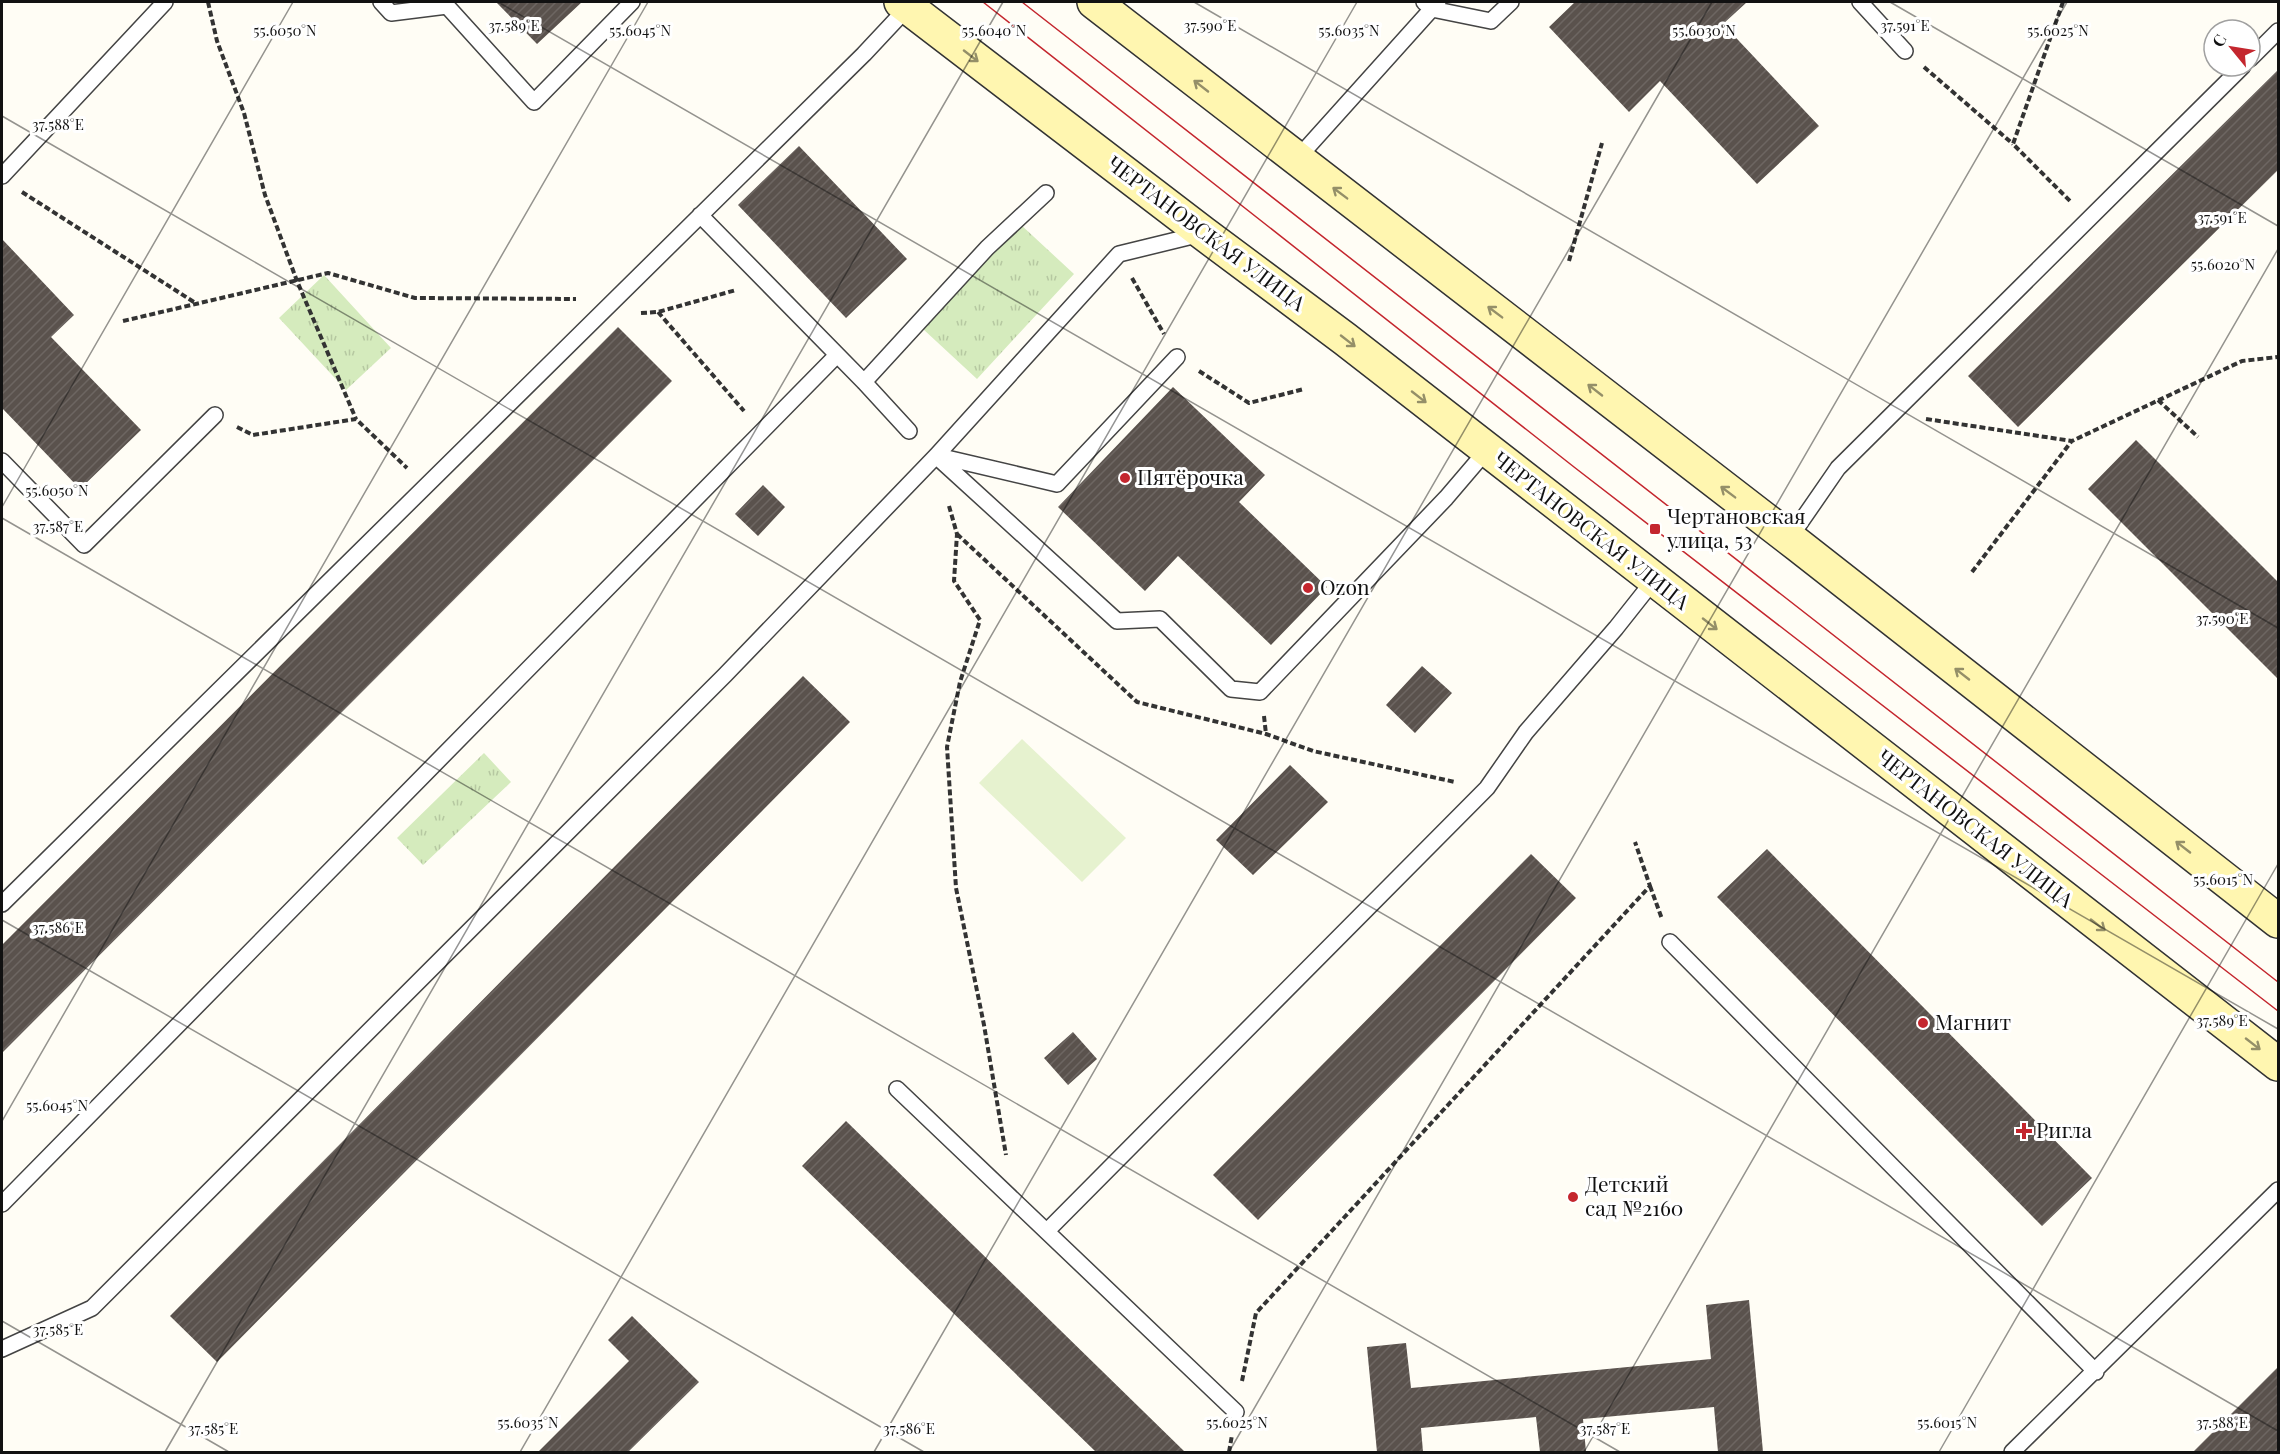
<svg xmlns="http://www.w3.org/2000/svg" width="2280" height="1454" viewBox="0 0 2280 1454" font-family="'Playfair Display',serif">
	<defs>
		<pattern id="park-tufts" width="24" height="20" patternUnits="userSpaceOnUse" patternTransform="scale(1.5)"><rect width="24" height="20" fill="#d5ebbd"/><path d="M3 7l-1-3M5 7V3M7 7l1-3M15 17l-1-3M17 17v-4M19 17l1-3" fill="none" stroke="#b6c8a1"/></pattern>
		<pattern id="building-hatch" width="6" height="6" patternUnits="userSpaceOnUse" patternTransform="scale(1.5)"><rect width="6" height="6" fill="#5a524d"/><path d="M-1 1l2-2M0 6l6-6M5 7l2-2" fill="none" stroke="#6d6662"/></pattern>
	</defs>
	<rect width="100%" height="100%" fill="#fffdf5"/>
	<path fill="url(#park-tufts)" d="M 1020,224 L 1074,274 L 977,379 L 923,329 Z
		M 324,275 L 391,348 L 346,390 L 279,318 Z
		M 484,753 L 511,782 L 423,865 L 397,838 Z"/>
	<path fill="#e6f2cf" d="M 1022,739 L 1126,838 L 1082,882 L 979,783 Z"/>
	<path fill="url(#building-hatch)" d="M 496,2 L 582,2 L 537,44 Z
		M 1575,2 L 1747,2 L 1723,24 L 1819,126 L 1757,184 L 1660,81 L 1629,112 L 1549,27 Z
		M 2278,70 L 2278,170 L 2018,427 L 1968,376 Z
		M 799,146 L 907,259 L 846,318 L 738,205 Z
		M 2,239 L 74,315 L 51,337 L 141,430 L 80,489 L 2,408 Z
		M 618,327 L 672,381 L 2,1053 L 2,945 Z
		M 1173,387 L 1265,475 L 1239,502 L 1327,587 L 1271,645 L 1178,556 L 1145,591 L 1058,507 Z
		M 2136,440 L 2278,582 L 2278,679 L 2088,489 Z
		M 763,485 L 785,507 L 758,536 L 735,514 Z
		M 1422,666 L 1452,693 L 1415,733 L 1386,705 Z
		M 803,676 L 850,722 L 217,1362 L 170,1316 Z
		M 1290,765 L 1328,802 L 1253,875 L 1216,840 Z
		M 1767,849 L 2092,1178 L 2042,1226 L 1717,897 Z
		M 1531,854 L 1576,898 L 1258,1220 L 1213,1175 Z
		M 1073,1032 L 1097,1059 L 1068,1085 L 1044,1058 Z
		M 846,1121 L 1185,1452 L 1096,1452 L 802,1166 Z
		M 1749,1300 L 1763,1452 L 1718,1452 L 1714,1407 L 1583,1419 L 1586,1452 L 1540,1452 L 1536,1417 L 1421,1428 L 1423,1452 L 1377,1452 L 1367,1347 L 1406,1343 L 1411,1388 L 1711,1359 L 1706,1305 Z
		M 632,1316 L 699,1382 L 628,1452 L 538,1452 L 629,1361 L 608,1340 Z
		M 2278,1367 L 2278,1450 L 2276,1452 L 2193,1452 Z"/>
	<g fill="none" stroke-linecap="round" stroke-linejoin="round">
		<defs>
			<path id="lane" d="M 381,2 L 391,13 L 447,6 L 534,102 L 632,2
				M 1424,2 L 1432,9 L 1491,21 L 1511,2
				M 1860,2 L 1905,51
				M 2250,59 L 2278,31
				M 1296,160 L 1438,2
				M 2,176 L 165,2
				M 700,215 L 864,382 L 909,431
				M 864,382 L 987,248 L 1046,193
				M 936,456 L 1117,621 L 1160,619 L 1231,689 L 1260,692 L 1446,498 L 1487,450
				M 938,456 L 1057,484 L 1177,357
				M 2,461 L 84,545 L 215,415
				M 1789,539 L 1838,468 L 2243,66
				M 2,904 L 864,54 L 908,7
				M 1670,942 L 2096,1372
				M 897,1089 L 1236,1412
				M 2,1204 L 837,355
				M 1047,1231 L 1487,788 L 1526,732 L 1616,628 L 1654,580
				M 2,1349 L 92,1308 L 725,675 L 936,456 L 1119,254 L 1201,234
				M 2012,1452 L 2278,1190"/>
			<path id="secondary" d="M 901,2 L 1203,233 L 1345,339 L 2278,1064
				M 1094,2 L 1798,545 L 2278,921"/>
		</defs>
		<use href="#lane" stroke="#444" stroke-width="18"/>
		<use href="#secondary" stroke="#333" stroke-width="36"/>
		<path stroke="#333" stroke-width="4" stroke-dasharray="6 3" stroke-linecap="butt" d="M 208,2 L 217,41 L 244,113 L 265,195 L 297,281 L 356,419
			M 2063,2 L 2013,144 L 2071,202
			M 1924,67 L 2013,144
			M 22,192 L 197,304
			M 1569,261 L 1602,143
			M 1132,278 L 1164,334
			M 658,312 L 744,411
			M 641,313 L 658,312 L 736,290
			M 123,321 L 328,273 L 415,298 L 576,299
			M 1199,371 L 1249,403 L 1304,389
			M 2158,400 L 2198,437
			M 1926,419 L 2072,441 L 2242,361 L 2278,357
			M 237,427 L 253,435 L 356,419 L 407,468
			M 949,506 L 957,534 L 954,581 L 980,620 L 960,682 L 947,747 L 956,888 L 984,1025 L 1006,1155
			M 957,534 L 1137,702 L 1266,734 L 1313,751 L 1455,782
			M 1972,572 L 2071,442
			M 1264,716 L 1266,734
			M 1650,886 L 1662,919
			M 1242,1381 L 1256,1313 L 1650,886 L 1635,842
			M 1229,1452 L 1232,1435"/>
		<use href="#lane" stroke="#fff" stroke-width="15"/>
		<use href="#secondary" stroke="#fff6b0" stroke-width="33"/>
		<path stroke="#c4262e" stroke-width="1.5" d="M 983,2 L 1574,467 L 2278,1011
			M 1022,2 L 2278,982"/>
	</g>
	<defs><path id="oneway-shaft" d="M-6 0H5M1.5-3L5.5 0L1.5 3" fill="none" stroke-width="1.6" stroke-linecap="round" stroke-linejoin="round" transform="scale(1.5)"/></defs>
	<g stroke="#948f68">
		<use href="#oneway-shaft" transform="translate(971 56) rotate(38)"/>
		<use href="#oneway-shaft" transform="translate(1201 86) rotate(-142)"/>
		<use href="#oneway-shaft" transform="translate(1340 193) rotate(-143)"/>
		<use href="#oneway-shaft" transform="translate(1495 312) rotate(-143)"/>
		<use href="#oneway-shaft" transform="translate(1348 341) rotate(38)"/>
		<use href="#oneway-shaft" transform="translate(1595 390) rotate(-142)"/>
		<use href="#oneway-shaft" transform="translate(1419 397) rotate(38)"/>
		<use href="#oneway-shaft" transform="translate(1728 492) rotate(-143)"/>
		<use href="#oneway-shaft" transform="translate(1710 624) rotate(38)"/>
		<use href="#oneway-shaft" transform="translate(1962 674) rotate(-142)"/>
		<use href="#oneway-shaft" transform="translate(2183 847) rotate(-142)"/>
		<use href="#oneway-shaft" transform="translate(2098 925) rotate(38)"/>
		<use href="#oneway-shaft" transform="translate(2253 1044) rotate(38)"/>
	</g>
	<path fill="none" stroke="#111" stroke-width="1.5" stroke-opacity="0.45" d="M 498,2 L 2278,1029M 1194,2 L 2278,628M 1890,2 L 2278,226M 2,116 L 2278,1431M 2,507 L 293,2M 2,518 L 1620,1452M 2,920 L 924,1452M 2,1121 L 648,2M 2,1321 L 229,1452M 165,1452 L 1003,2M 520,1452 L 1357,2M 874,1452 L 1712,2M 1229,1452 L 2067,2M 1584,1452 L 2278,249M 1939,1452 L 2278,864"/>
	<g fill="#c4262e" stroke="#fff" stroke-width="2">
		<circle cx="1125" cy="478" r="6"/>
		<rect x="1649" y="523" width="12" height="12" rx="3"/>
		<circle cx="1308" cy="588" r="6"/>
		<circle cx="1923" cy="1023" r="6"/>
		<path d="M2021 1122h6v6h6v6h-6v6h-6v-6h-6v-6h6z"/>
		<circle cx="1573" cy="1197" r="6"/>
	</g>
	<g text-anchor="middle" stroke-width="6" stroke-linejoin="round" paint-order="stroke">
		<g font-size="21" fill="#111" stroke="#fff">
			<text transform="translate(1206 234) rotate(37)" y="7">ЧЕРТАНОВСКАЯ УЛИЦА</text>
			<text transform="translate(1591 531) rotate(38)" y="7">ЧЕРТАНОВСКАЯ УЛИЦА</text>
			<text transform="translate(1975 829) rotate(38)" y="7">ЧЕРТАНОВСКАЯ УЛИЦА</text>
		</g>
		<g font-size="21" fill="#111" stroke="#fff" text-anchor="start">
			<text x="1137" y="485">Пятёрочка</text>
			<text x="1667" y="524">Чертановская<tspan x="1667" dy="24">улица, 53</tspan></text>
			<text x="1320" y="595">Ozon</text>
			<text x="1935" y="1030">Магнит</text>
			<text x="2036" y="1138">Ригла</text>
			<text x="1585" y="1192">Детский<tspan x="1585" dy="24">сад №2160</tspan></text>
		</g>
	</g>
	<g font-size="15" text-anchor="middle" fill="#111" stroke="#fff" stroke-width="6" stroke-linejoin="round" paint-order="stroke">
		<text x="514" y="31">37.589°E</text>
		<text x="1210" y="31">37.590°E</text>
		<text x="1905" y="31">37.591°E</text>
		<text x="285" y="36">55.6050°N</text>
		<text x="640" y="36">55.6045°N</text>
		<text x="994" y="36">55.6040°N</text>
		<text x="1349" y="36">55.6035°N</text>
		<text x="1704" y="36">55.6030°N</text>
		<text x="2058" y="36">55.6025°N</text>
		<text x="58" y="130">37.588°E</text>
		<text x="2222" y="223">37.591°E</text>
		<text x="2223" y="270">55.6020°N</text>
		<text x="57" y="496">55.6050°N</text>
		<text x="58" y="532">37.587°E</text>
		<text x="2222" y="624">37.590°E</text>
		<text x="2223" y="885">55.6015°N</text>
		<text x="58" y="933">37.586°E</text>
		<text x="2222" y="1026">37.589°E</text>
		<text x="57" y="1111">55.6045°N</text>
		<text x="58" y="1335">37.585°E</text>
		<text x="2222" y="1428">37.588°E</text>
		<text x="528" y="1428">55.6035°N</text>
		<text x="1237" y="1428">55.6025°N</text>
		<text x="1947" y="1428">55.6015°N</text>
		<text x="213" y="1434">37.585°E</text>
		<text x="909" y="1434">37.586°E</text>
		<text x="1605" y="1434">37.587°E</text>
	</g>
	<rect width="2280" height="1454" fill="none" stroke="#111111" stroke-width="6"/>
	<g transform="translate(2232 48) rotate(300)"><circle r="28" fill="#ffffff" stroke="#a0a0a0" stroke-width="1.5"/>
	<path d="M0-4.5L10 22L0 15L-10 22Z" fill="#c4262e"/>
	<text y="-9" font-size="16" font-weight="bold" text-anchor="middle" fill="#111111">С</text>
	</g>
</svg>
